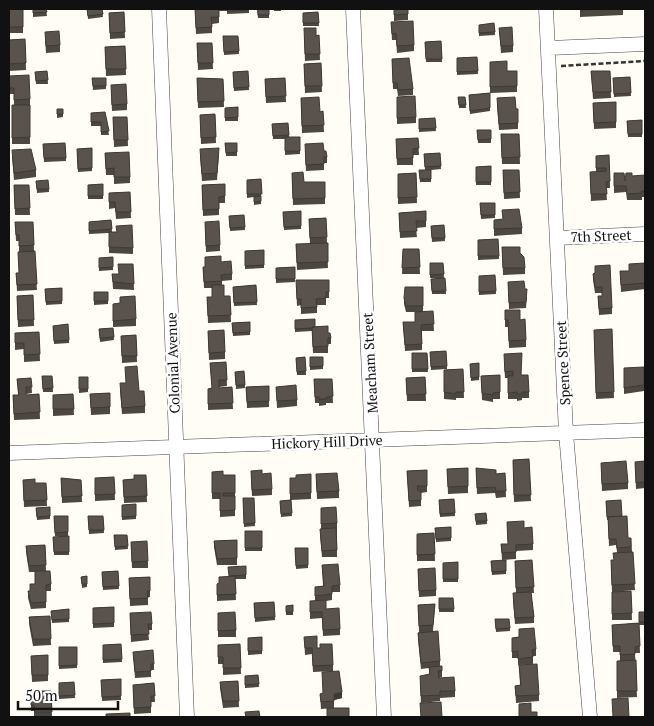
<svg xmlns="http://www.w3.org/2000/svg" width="654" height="726" viewBox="0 0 654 726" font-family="'PT Serif',serif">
	<rect width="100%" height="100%" fill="#fffdf5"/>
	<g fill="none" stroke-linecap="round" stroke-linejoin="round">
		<defs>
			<path id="minor" d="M 159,9 L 187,717
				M 353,9 L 384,717
				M 546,9 L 566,433 L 590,717
				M 549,48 L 645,44
				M 557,238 L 645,234
				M 9,453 L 645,430"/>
		</defs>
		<use href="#minor" stroke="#444" stroke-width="15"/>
		<path stroke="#333" stroke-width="2.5" stroke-dasharray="5 2.5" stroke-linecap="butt" d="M 561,66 L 645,61"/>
		<use href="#minor" stroke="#fff" stroke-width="14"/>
	</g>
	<path fill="#4d4742" d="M 9,9 L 23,9 L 23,33 L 9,33 Z
		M 33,9 L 46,9 L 47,16 L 33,17 Z
		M 87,9 L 102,9 L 103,17 L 88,19 Z
		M 195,9 L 249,9 L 249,13 L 227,14 L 227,11 L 219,11 L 219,23 L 212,24 L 212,33 L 196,34 Z
		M 257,9 L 269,9 L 269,18 L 258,18 Z
		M 274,9 L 281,9 L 281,11 L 274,11 Z
		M 394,9 L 408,9 L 408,20 L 394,21 Z
		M 580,9 L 623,9 L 623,15 L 580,17 Z
		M 124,12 L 125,38 L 110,39 L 109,13 Z
		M 318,12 L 319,26 L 303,26 L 303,13 Z
		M 391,22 L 414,45 L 414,51 L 397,53 L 396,40 L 392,40 Z
		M 494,23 L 495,35 L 479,36 L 479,25 Z
		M 499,28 L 513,46 L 513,52 L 501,53 Z
		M 304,35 L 319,35 L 320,60 L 305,61 Z
		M 223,36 L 238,36 L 239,54 L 224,55 Z
		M 45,38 L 60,45 L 60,52 L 46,53 Z
		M 25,39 L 26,70 L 9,71 L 9,40 Z
		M 441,41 L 442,62 L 426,62 L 425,42 Z
		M 197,43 L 212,43 L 213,69 L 198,70 Z
		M 125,46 L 126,75 L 106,76 L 105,47 Z
		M 477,57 L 478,74 L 457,75 L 457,58 Z
		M 392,59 L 413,89 L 413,95 L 398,96 L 397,89 L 393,89 Z
		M 490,62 L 507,71 L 517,71 L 517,92 L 490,93 Z
		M 321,63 L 322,92 L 305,93 L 304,64 Z
		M 47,71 L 48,84 L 36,84 L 35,72 Z
		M 248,71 L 249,90 L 234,91 L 233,72 Z
		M 591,71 L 610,71 L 611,98 L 593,99 Z
		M 9,76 L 30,99 L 30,144 L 12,144 L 12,105 L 14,105 L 14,94 L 10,94 Z
		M 630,77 L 631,96 L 614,97 L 613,78 Z
		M 92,78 L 106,78 L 106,89 L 93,90 Z
		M 197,78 L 223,79 L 224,107 L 198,108 Z
		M 285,78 L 286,102 L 266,103 L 265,79 Z
		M 111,91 L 127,104 L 127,110 L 112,111 Z
		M 490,93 L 490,111 L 470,114 L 469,95 Z
		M 397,97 L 416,117 L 416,123 L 397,124 Z
		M 458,97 L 465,97 L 466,108 L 459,108 Z
		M 301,98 L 320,112 L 323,111 L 324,132 L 302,133 Z
		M 616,102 L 616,128 L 594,129 L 593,103 Z
		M 497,105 L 518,109 L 518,129 L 499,130 Z
		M 238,107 L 238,121 L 225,121 L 225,108 Z
		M 57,109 L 63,109 L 63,117 L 57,118 Z
		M 105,112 L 109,135 L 101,135 L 101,126 L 91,126 L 91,113 Z
		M 215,114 L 216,143 L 201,144 L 200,115 Z
		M 113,117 L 127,117 L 128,146 L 114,147 Z
		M 435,118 L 436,131 L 419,132 L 419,119 Z
		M 642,120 L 642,137 L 628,137 L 627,121 Z
		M 288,123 L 289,137 L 300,137 L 300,154 L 285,155 L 285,139 L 273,139 L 272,124 Z
		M 477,130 L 491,130 L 491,143 L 478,143 Z
		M 501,134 L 519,134 L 520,164 L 502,164 Z
		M 418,138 L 419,155 L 413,155 L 413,165 L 397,165 L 396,145 Z
		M 65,143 L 66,161 L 44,162 L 43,144 Z
		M 225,143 L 237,143 L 237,156 L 226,156 Z
		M 92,148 L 92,171 L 78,172 L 77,149 Z
		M 305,151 L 324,151 L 327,157 L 327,163 L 324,163 L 324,170 L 306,171 Z
		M 105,153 L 130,177 L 130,183 L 114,184 L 114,175 L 106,175 Z
		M 440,153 L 441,169 L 431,170 L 431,182 L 420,182 L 419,170 L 425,170 L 424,154 Z
		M 219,154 L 217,180 L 202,181 L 200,156 Z
		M 609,155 L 610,188 L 606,188 L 607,200 L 591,201 L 590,172 L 596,172 L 596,156 Z
		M 12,156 L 36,170 L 36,177 L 14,180 Z
		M 491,166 L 491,185 L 476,185 L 476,167 Z
		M 503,170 L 519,170 L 520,198 L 504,199 Z
		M 292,173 L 304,182 L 325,182 L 325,204 L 293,205 Z
		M 416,173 L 417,203 L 398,204 L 398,174 Z
		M 614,173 L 625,181 L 632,176 L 645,186 L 645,197 L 642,197 L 642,200 L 627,200 L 626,192 L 614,193 Z
		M 261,179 L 261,204 L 254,205 L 254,197 L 247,198 L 247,180 Z
		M 36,181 L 49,189 L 49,192 L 37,193 Z
		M 103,184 L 103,199 L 88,199 L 88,185 Z
		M 225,184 L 225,203 L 219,203 L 219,215 L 203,216 L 202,185 Z
		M 14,185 L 29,185 L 30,215 L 15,215 Z
		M 130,192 L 131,218 L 116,219 L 115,208 L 109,209 L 109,193 Z
		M 480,203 L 495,203 L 495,218 L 481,219 Z
		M 301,211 L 301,229 L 284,230 L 283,212 Z
		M 426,211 L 426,227 L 416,228 L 417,237 L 400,238 L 399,213 Z
		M 244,215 L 245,230 L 230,231 L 229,216 Z
		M 326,218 L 328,268 L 297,270 L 296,244 L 310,244 L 309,219 Z
		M 111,220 L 112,232 L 133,248 L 133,254 L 109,253 L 109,233 L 89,234 L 89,222 Z
		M 494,220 L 522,228 L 522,234 L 494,236 Z
		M 15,222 L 33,222 L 34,251 L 37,290 L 17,291 L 16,273 L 19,273 L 19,241 L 16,241 Z
		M 205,222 L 220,245 L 220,251 L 206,252 Z
		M 444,225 L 445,241 L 432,242 L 431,226 Z
		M 498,239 L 499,259 L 478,260 L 478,240 Z
		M 502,247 L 520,253 L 525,268 L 525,274 L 503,275 Z
		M 403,249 L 419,249 L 420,274 L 402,274 Z
		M 264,250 L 264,268 L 245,269 L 245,251 Z
		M 113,257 L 113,270 L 99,271 L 99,258 Z
		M 205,257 L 221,262 L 232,274 L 232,280 L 222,281 L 222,285 L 224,296 L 230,296 L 231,322 L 208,323 L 207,297 L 212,297 L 212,288 L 204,288 L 203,267 L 205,267 Z
		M 430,263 L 443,263 L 444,278 L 430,278 Z
		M 645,263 L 645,289 L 621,292 L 620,271 L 629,271 Z
		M 133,264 L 134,290 L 113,289 L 112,274 L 118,274 Z
		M 295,267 L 295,282 L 276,283 L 276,268 Z
		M 595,273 L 612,308 L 612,314 L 599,315 L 598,296 L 602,296 L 602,293 L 595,293 L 593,280 L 593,274 Z
		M 495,275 L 496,294 L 479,295 L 479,276 Z
		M 445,278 L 446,294 L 432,294 L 431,279 Z
		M 329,280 L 329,298 L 326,298 L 326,305 L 317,305 L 317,313 L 301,314 L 301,305 L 297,306 L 296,286 Z
		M 508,282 L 525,289 L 527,296 L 526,308 L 509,309 Z
		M 256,285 L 257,305 L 234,306 L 233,287 Z
		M 423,287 L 423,312 L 406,312 L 404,304 L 404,298 Z
		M 62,288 L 62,304 L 46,305 L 45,289 Z
		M 94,292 L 108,292 L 108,304 L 94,305 Z
		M 33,295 L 34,326 L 18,327 L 17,296 Z
		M 113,304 L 136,319 L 136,326 L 113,327 Z
		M 505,310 L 520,320 L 526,340 L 526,347 L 509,348 L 508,327 L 505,327 Z
		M 433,311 L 434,331 L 422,331 L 422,350 L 405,351 L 403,322 L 415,322 Z
		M 295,320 L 315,327 L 328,333 L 331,338 L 331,344 L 328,344 L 328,353 L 313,353 L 312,331 L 295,332 Z
		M 250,322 L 250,335 L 233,336 L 232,323 Z
		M 68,324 L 69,343 L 54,344 L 53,326 Z
		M 113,328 L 114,340 L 100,342 L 99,329 Z
		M 612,329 L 614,398 L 596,399 L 594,330 Z
		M 208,331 L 225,352 L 225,359 L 209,360 Z
		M 39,332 L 40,361 L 24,362 L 24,349 L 15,350 L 15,333 Z
		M 136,335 L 137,362 L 122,363 L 121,336 Z
		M 446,351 L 447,369 L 431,370 L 430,352 Z
		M 412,353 L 427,353 L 428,372 L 412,372 Z
		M 305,357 L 306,375 L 297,375 L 296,358 Z
		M 310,357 L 323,357 L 323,369 L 310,370 Z
		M 504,361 L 521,375 L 529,392 L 529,398 L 522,398 L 522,400 L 517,401 L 517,399 L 508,399 L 508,378 L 505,378 Z
		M 226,362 L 227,386 L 219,387 L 219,388 L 232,387 L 233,409 L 208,410 L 208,389 L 212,388 L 210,363 Z
		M 479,363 L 479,380 L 471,381 L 470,364 Z
		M 624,368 L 644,385 L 644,391 L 624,394 Z
		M 463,369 L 464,398 L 456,398 L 456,400 L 444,399 L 444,370 Z
		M 244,371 L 245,388 L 236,389 L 235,372 Z
		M 500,375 L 500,399 L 493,399 L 493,402 L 482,400 L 481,376 Z
		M 42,376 L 52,376 L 53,392 L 43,392 Z
		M 79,377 L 88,377 L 88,392 L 79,393 Z
		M 425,377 L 426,401 L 407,401 L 406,378 Z
		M 31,378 L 32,393 L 26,394 L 26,395 L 39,394 L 40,419 L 14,420 L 13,395 L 18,395 L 17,379 Z
		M 314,379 L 332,379 L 333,403 L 326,403 L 326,405 L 319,406 L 319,403 L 315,403 Z
		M 126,383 L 139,391 L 145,406 L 145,413 L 122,414 L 120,390 Z
		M 269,386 L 269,407 L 247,408 L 246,387 Z
		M 276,387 L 297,400 L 297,406 L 277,408 Z
		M 110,393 L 110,414 L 91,415 L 90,394 Z
		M 73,394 L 74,415 L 53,416 L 53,395 Z
		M 529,459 L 531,501 L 514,502 L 513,460 Z
		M 645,461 L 645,488 L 636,489 L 635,462 Z
		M 468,468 L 468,493 L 448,494 L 447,469 Z
		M 476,468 L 496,474 L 505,473 L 506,497 L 496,498 L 495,493 L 477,494 Z
		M 601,469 L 628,483 L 628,489 L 602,491 Z
		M 427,470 L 427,492 L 421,493 L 421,506 L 409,507 L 407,471 Z
		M 212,472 L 223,475 L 235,493 L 235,516 L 220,517 L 220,499 L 212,499 Z
		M 262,474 L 272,489 L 272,495 L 252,496 L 251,477 Z
		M 311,474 L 311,499 L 291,500 L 292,516 L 281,517 L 280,501 L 290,500 L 290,478 L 296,478 Z
		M 316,474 L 339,491 L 339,498 L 317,499 Z
		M 146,475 L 147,502 L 124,503 L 123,480 L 134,479 Z
		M 114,477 L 115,500 L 95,501 L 95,478 Z
		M 61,478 L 81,480 L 82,502 L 62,503 Z
		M 23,480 L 35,483 L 46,483 L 47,506 L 24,507 Z
		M 243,498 L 254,498 L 255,526 L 244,527 Z
		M 454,499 L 455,516 L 440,517 L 439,500 Z
		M 606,501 L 622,517 L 628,538 L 631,538 L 635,590 L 612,592 L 611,567 L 617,552 L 616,545 L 609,546 L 608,520 L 607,520 Z
		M 136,504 L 136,519 L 122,520 L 122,505 Z
		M 50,507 L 50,519 L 37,520 L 36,508 Z
		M 321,508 L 337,523 L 337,557 L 322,557 L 320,535 L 321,529 Z
		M 486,513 L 487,524 L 476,525 L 475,514 Z
		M 54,516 L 68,516 L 68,536 L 55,536 Z
		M 88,516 L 103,516 L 104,533 L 89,534 Z
		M 507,522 L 524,528 L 533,544 L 533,550 L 516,551 L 516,559 L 502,560 L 501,544 L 508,544 Z
		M 451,527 L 451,541 L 436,542 L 435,528 Z
		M 245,531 L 262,531 L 262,551 L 245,551 Z
		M 434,533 L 435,561 L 417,561 L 417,534 Z
		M 114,535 L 127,535 L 128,549 L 115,550 Z
		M 69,536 L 69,555 L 54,555 L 53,537 Z
		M 237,540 L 237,565 L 217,565 L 214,547 L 214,541 Z
		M 131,542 L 148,561 L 148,568 L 132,568 Z
		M 45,545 L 46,571 L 51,584 L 51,591 L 46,591 L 46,608 L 31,609 L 28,598 L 28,591 L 30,591 L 30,584 L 35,584 L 35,572 L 29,572 L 26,552 L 26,546 Z
		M 295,548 L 308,548 L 308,568 L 296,569 Z
		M 506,560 L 506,574 L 492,575 L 491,561 Z
		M 532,560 L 534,593 L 531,593 L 534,617 L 534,623 L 515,624 L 513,600 L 516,593 L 515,561 Z
		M 458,562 L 458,582 L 443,582 L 443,563 Z
		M 322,565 L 340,585 L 340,592 L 332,592 L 332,600 L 326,601 L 326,609 L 340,629 L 340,635 L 323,636 L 322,618 L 310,619 L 310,608 L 315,601 L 315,587 L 323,586 Z
		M 246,566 L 246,579 L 235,579 L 236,600 L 217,601 L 217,584 Z
		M 418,569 L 436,590 L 436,596 L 419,597 Z
		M 118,571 L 119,589 L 103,590 L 102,572 Z
		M 87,576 L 87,587 L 82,588 L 81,577 Z
		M 150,577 L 150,597 L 148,597 L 148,605 L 130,606 L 129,578 Z
		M 631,591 L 632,620 L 612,620 L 612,592 Z
		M 439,598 L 453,598 L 454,612 L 439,612 Z
		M 274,602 L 275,620 L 255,622 L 254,603 Z
		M 435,604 L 433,631 L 440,661 L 440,667 L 442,671 L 442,677 L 439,678 L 455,691 L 455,697 L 440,698 L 440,701 L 421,703 L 420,683 L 429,674 L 429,668 L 421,669 L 418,639 L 418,633 L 419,632 L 418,605 Z
		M 293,605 L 293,615 L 286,615 L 286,606 Z
		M 114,607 L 114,627 L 93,628 L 93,608 Z
		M 69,609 L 69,622 L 52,623 L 51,611 Z
		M 639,612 L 645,612 L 645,625 L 639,625 Z
		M 130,613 L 152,624 L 152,630 L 148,630 L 149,640 L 131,642 Z
		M 218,613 L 236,630 L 236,637 L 218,637 Z
		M 50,616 L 51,645 L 33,646 L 29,624 L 29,617 Z
		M 495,619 L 510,628 L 510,631 L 496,632 Z
		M 639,623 L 640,653 L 635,653 L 637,697 L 617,698 L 617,661 L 620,661 L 620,652 L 613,652 L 612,625 Z
		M 519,629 L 536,649 L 536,656 L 533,656 L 533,664 L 518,665 L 518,658 L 512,658 L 512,638 L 519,637 Z
		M 262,637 L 262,654 L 248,655 L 248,638 Z
		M 304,637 L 317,648 L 333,665 L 333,671 L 313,672 L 312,654 L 305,655 Z
		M 121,644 L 122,662 L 103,663 L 103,645 Z
		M 240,644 L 241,674 L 223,675 L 223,664 L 218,664 L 218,645 Z
		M 59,647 L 77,647 L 77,668 L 59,669 Z
		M 133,652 L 154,664 L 154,670 L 151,670 L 151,677 L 135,678 Z
		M 48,655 L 48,681 L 32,682 L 31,656 Z
		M 519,665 L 539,695 L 539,701 L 516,703 L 515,686 L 520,685 Z
		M 258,675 L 259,687 L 245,688 L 245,676 Z
		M 121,679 L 121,700 L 102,701 L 101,680 Z
		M 238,681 L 239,707 L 223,708 L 220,688 L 220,682 Z
		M 74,682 L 75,698 L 59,699 L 59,683 Z
		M 154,683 L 155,702 L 151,702 L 151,713 L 134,714 L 133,685 Z
		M 31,691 L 51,691 L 52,717 L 34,717 L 34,711 L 31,711 Z
		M 320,694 L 342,698 L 334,700 L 334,708 L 321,709 Z"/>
	<path fill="#3f3936" d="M 342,692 L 342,698 L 334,700 L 334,694 Z"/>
	<path fill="#5a524d" stroke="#3f3936" d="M 9,9 L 23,9 L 23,27 L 9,27 Z
		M 33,9 L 46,9 L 47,12 L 33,13 Z
		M 87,9 L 102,9 L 103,14 L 88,16 Z
		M 195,9 L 219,9 L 219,17 L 211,17 L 212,27 L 196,28 Z
		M 227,9 L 249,9 L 249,10 L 227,11 Z
		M 258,9 L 269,9 L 269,15 L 258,15 Z
		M 394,9 L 408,9 L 408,14 L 394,15 Z
		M 580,9 L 617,9 L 580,10 Z
		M 124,12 L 125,32 L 110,33 L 109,13 Z
		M 318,12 L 319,23 L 303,23 L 303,13 Z
		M 413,21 L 414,45 L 397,46 L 396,33 L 392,34 L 391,22 Z
		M 494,23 L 495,32 L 479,33 L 479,25 Z
		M 512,27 L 513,46 L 501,46 L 499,28 Z
		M 304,28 L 316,28 L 316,36 L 319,35 L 320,54 L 305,54 Z
		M 59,31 L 60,45 L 46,46 L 45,32 Z
		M 223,36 L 238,36 L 239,51 L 224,52 Z
		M 25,39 L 26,63 L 9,64 L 9,40 Z
		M 441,41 L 442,59 L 426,59 L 425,42 Z
		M 197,43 L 212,43 L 213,63 L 198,63 Z
		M 125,46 L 126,69 L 106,69 L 105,47 Z
		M 477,57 L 478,71 L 457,72 L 457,58 Z
		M 409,58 L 413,89 L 398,90 L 397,83 L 393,83 L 392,59 Z
		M 507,61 L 507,71 L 517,71 L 517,86 L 490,87 L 490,62 Z
		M 321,63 L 322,86 L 305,86 L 304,64 Z
		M 47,71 L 48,80 L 36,81 L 35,72 Z
		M 248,71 L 249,87 L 234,88 L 233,72 Z
		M 591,71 L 610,71 L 611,92 L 593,92 Z
		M 29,75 L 30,99 L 14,100 L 14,88 L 10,88 L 9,76 Z
		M 630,77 L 631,93 L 614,94 L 613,78 Z
		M 92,78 L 106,78 L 106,86 L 93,86 Z
		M 197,78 L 223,79 L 224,101 L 198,102 Z
		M 285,78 L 286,96 L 266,97 L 265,79 Z
		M 126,84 L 127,104 L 112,105 L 111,85 Z
		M 490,93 L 490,108 L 470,111 L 469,95 Z
		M 415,96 L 416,117 L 397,118 L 397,97 Z
		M 319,97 L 320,112 L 323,111 L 324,125 L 302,126 L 301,98 Z
		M 458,97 L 465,97 L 466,105 L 459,105 Z
		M 515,97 L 516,109 L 518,109 L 518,123 L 499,124 L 497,98 Z
		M 616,102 L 616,122 L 594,123 L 593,103 Z
		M 12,105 L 30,105 L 30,137 L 12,138 Z
		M 238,107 L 238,117 L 225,118 L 225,108 Z
		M 57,109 L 63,109 L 63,114 L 57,114 Z
		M 105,112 L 109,131 L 101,132 L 101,122 L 91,122 L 91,113 Z
		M 215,114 L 216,137 L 201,138 L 200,115 Z
		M 113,117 L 127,117 L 128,140 L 114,140 Z
		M 435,118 L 436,128 L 419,129 L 419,119 Z
		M 642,120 L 642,134 L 628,134 L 627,121 Z
		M 288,123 L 289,135 L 273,136 L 272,124 Z
		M 477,130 L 491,130 L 491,139 L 478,140 Z
		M 501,134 L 519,134 L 520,157 L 502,158 Z
		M 285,137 L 300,137 L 300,151 L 285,151 Z
		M 418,138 L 419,148 L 413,149 L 413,158 L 397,159 L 396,139 Z
		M 65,143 L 66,158 L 44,158 L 43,144 Z
		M 225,143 L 237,143 L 237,152 L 226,153 Z
		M 323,143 L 324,151 L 326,151 L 327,157 L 324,157 L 324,164 L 306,165 L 305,144 Z
		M 92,148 L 92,168 L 78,169 L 77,149 Z
		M 219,148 L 217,173 L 202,174 L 200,149 Z
		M 31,149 L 36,170 L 14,173 L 12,150 Z
		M 129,152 L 130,177 L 114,177 L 114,168 L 106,169 L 105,153 Z
		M 440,153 L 441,166 L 425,167 L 424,154 Z
		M 609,155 L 610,181 L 606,182 L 607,194 L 591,194 L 590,172 L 606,171 L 606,168 L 596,168 L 596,156 Z
		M 491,166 L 491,182 L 476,182 L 476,167 Z
		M 419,170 L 431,170 L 431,179 L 420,179 Z
		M 503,170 L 519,170 L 520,192 L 504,193 Z
		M 303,172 L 304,182 L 325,182 L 325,198 L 293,199 L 292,173 Z
		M 416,173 L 417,197 L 398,198 L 398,174 Z
		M 614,173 L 624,173 L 625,181 L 626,173 L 632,173 L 632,176 L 645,175 L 645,191 L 641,191 L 642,193 L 627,194 L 626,186 L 614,186 Z
		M 261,179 L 262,194 L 247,194 L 247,180 Z
		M 48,180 L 49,189 L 37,189 L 36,181 Z
		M 103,184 L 103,196 L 88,196 L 88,185 Z
		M 225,184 L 225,196 L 219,197 L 219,209 L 203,210 L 202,185 Z
		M 14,185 L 29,185 L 30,208 L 15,209 Z
		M 130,192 L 131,212 L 116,212 L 115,202 L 109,202 L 109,193 Z
		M 261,196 L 261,201 L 254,202 L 254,197 Z
		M 480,203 L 495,203 L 495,215 L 481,215 Z
		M 519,209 L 522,228 L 494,229 L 494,220 L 503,219 L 502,210 Z
		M 301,211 L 301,226 L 284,227 L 283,212 Z
		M 426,211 L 426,221 L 416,221 L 417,231 L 400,232 L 399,213 Z
		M 244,215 L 245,227 L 230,228 L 229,216 Z
		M 326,218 L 327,237 L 310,238 L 309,219 Z
		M 111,220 L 112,229 L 89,231 L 89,222 Z
		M 219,221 L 220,245 L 206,246 L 205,222 Z
		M 15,222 L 33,222 L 34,245 L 19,246 L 19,235 L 16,235 Z
		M 132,225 L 133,248 L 109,247 L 109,232 L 117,232 L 116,226 Z
		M 444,225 L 445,238 L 432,238 L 431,226 Z
		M 498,239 L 499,256 L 478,256 L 478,240 Z
		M 328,243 L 328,262 L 297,263 L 296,244 Z
		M 502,247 L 520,247 L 520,253 L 524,257 L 525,268 L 503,268 Z
		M 403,249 L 419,249 L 420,267 L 402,268 Z
		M 264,250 L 264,265 L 245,266 L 245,251 Z
		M 35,251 L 37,284 L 17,285 L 16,273 L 19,273 L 18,252 Z
		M 221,256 L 221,262 L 231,261 L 232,274 L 221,275 L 222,281 L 204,282 L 203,267 L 205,267 L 205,257 Z
		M 113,257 L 113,267 L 99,268 L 99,258 Z
		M 430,263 L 443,263 L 444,274 L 430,275 Z
		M 645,263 L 645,283 L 621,285 L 620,271 L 629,271 L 629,264 Z
		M 118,264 L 133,264 L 134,284 L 113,282 L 112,274 L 119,274 Z
		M 610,265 L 612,308 L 599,309 L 598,296 L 602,296 L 602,287 L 595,287 L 593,274 L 595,273 L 595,266 Z
		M 295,267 L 295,279 L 276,279 L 276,268 Z
		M 495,275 L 496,291 L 479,292 L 479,276 Z
		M 445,278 L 446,291 L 432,291 L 431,279 Z
		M 296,280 L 329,280 L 329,292 L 326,292 L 326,298 L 316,299 L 317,307 L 301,308 L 301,299 L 297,299 Z
		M 524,281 L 525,289 L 527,289 L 526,302 L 509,303 L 508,282 Z
		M 212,285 L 224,285 L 224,296 L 230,296 L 231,315 L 208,316 L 207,297 L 212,297 Z
		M 256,285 L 257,302 L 234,303 L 233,287 Z
		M 405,287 L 423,287 L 423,306 L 406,306 L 404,298 Z
		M 62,288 L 62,301 L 46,302 L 45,289 Z
		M 94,292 L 108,292 L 108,301 L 94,301 Z
		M 33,295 L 34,320 L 18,320 L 17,296 Z
		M 135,296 L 136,319 L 113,321 L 113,304 L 120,303 L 120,297 Z
		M 505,310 L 520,310 L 520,320 L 525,319 L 526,340 L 509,341 L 508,320 L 505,320 Z
		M 433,311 L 434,324 L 421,325 L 422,344 L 405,345 L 403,322 L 415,322 L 415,312 Z
		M 315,319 L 315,327 L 312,327 L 312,328 L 295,329 L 295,320 Z
		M 250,322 L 250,332 L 233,333 L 232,323 Z
		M 68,324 L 69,340 L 54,341 L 53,326 Z
		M 328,326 L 328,333 L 330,333 L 331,338 L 328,338 L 328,346 L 313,347 L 312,327 Z
		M 113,328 L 114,337 L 100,338 L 99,329 Z
		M 612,329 L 614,392 L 596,393 L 594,330 Z
		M 224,330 L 225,352 L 209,353 L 208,331 Z
		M 39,332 L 40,354 L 24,355 L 24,343 L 15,343 L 15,333 Z
		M 136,335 L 137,356 L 122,356 L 121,336 Z
		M 446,351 L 447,366 L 431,367 L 430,352 Z
		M 412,353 L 427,353 L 428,369 L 412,369 Z
		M 522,353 L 521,375 L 528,375 L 529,392 L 522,392 L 522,394 L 517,394 L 517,392 L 508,393 L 508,376 L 513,376 L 513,371 L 505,372 L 504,354 Z
		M 305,357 L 306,371 L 297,372 L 296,358 Z
		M 310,357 L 323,357 L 323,366 L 310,367 Z
		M 226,362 L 227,380 L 219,380 L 219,388 L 232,387 L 233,403 L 208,404 L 208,389 L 212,388 L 210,363 Z
		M 479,363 L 479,377 L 471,378 L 470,364 Z
		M 137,366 L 139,391 L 144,391 L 145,406 L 122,408 L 120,383 L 126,383 L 125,367 Z
		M 644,367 L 644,385 L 624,388 L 624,368 Z
		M 463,369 L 464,392 L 456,392 L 456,394 L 444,392 L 444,370 Z
		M 244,371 L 245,385 L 236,385 L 235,372 Z
		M 500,375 L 500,392 L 493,393 L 493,395 L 482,393 L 481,376 Z
		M 42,376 L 52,376 L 53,388 L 43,389 Z
		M 79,377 L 88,377 L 88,389 L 79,389 Z
		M 425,377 L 426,394 L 407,395 L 406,378 Z
		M 31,378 L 32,387 L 26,387 L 26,395 L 39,394 L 40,412 L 14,414 L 13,395 L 19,395 L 17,379 Z
		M 314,379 L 332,379 L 333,396 L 326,397 L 326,399 L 319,399 L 319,397 L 315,397 Z
		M 296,385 L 297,400 L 277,401 L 276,387 Z
		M 269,386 L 269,401 L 247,402 L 246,387 Z
		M 110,393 L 110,407 L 91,408 L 90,394 Z
		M 73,394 L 74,409 L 53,409 L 53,395 Z
		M 529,459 L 531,495 L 514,495 L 513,460 Z
		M 626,461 L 628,483 L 602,484 L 601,463 Z
		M 645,461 L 645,482 L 636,483 L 635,462 Z
		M 468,468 L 468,486 L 448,487 L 447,469 Z
		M 476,468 L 496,470 L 496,474 L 505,473 L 506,491 L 496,491 L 495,487 L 477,488 Z
		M 262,470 L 262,474 L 271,473 L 272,489 L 252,490 L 251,471 Z
		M 427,470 L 427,486 L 417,486 L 418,491 L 421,491 L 421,500 L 409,501 L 407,471 Z
		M 223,471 L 223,475 L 235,475 L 235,493 L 223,493 L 223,496 L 235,496 L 235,510 L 220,511 L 220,493 L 212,493 L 212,472 Z
		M 337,473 L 339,491 L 317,492 L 316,474 Z
		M 311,474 L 311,493 L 290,494 L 290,478 L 296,478 L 296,475 Z
		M 134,475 L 146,475 L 147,496 L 124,497 L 123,480 L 134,479 Z
		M 114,477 L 115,494 L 95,495 L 95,478 Z
		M 61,478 L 81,480 L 82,496 L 62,497 Z
		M 35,479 L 35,483 L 46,483 L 47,500 L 24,501 L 23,480 Z
		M 243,498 L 254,498 L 255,523 L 244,524 Z
		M 454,499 L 455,513 L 440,514 L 439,500 Z
		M 291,500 L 292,513 L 281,514 L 280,501 Z
		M 621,500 L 622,516 L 607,517 L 606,501 Z
		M 136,504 L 136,516 L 122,517 L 122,505 Z
		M 50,507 L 50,516 L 37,517 L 36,508 Z
		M 336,507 L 337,523 L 321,524 L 321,508 Z
		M 486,513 L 487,521 L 476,521 L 475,514 Z
		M 54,516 L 68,516 L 68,532 L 55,533 Z
		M 88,516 L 103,516 L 104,530 L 89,530 Z
		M 627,516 L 628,538 L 631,538 L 631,547 L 617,548 L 616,539 L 609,539 L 608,517 Z
		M 524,521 L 524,528 L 532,527 L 533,544 L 516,545 L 516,552 L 502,553 L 501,544 L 508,544 L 507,522 Z
		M 451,527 L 451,538 L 436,539 L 435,528 Z
		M 336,528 L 337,550 L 322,551 L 320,529 Z
		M 245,531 L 262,531 L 262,548 L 245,548 Z
		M 434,533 L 435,554 L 417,555 L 417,534 Z
		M 114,535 L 127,535 L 128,546 L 115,547 Z
		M 69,536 L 69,552 L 54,552 L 53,537 Z
		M 237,540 L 237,558 L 217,559 L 214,541 Z
		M 147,541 L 148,561 L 132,562 L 131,542 Z
		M 45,545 L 46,565 L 29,566 L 26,546 Z
		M 295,548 L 308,548 L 308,565 L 296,566 Z
		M 633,552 L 635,584 L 612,585 L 611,560 L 614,560 L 613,553 Z
		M 506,560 L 506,571 L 492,572 L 491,561 Z
		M 532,560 L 534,587 L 516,588 L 515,561 Z
		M 458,562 L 458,579 L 443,579 L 443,563 Z
		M 338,564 L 340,585 L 332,586 L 332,594 L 315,596 L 315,587 L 324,586 L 322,565 Z
		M 246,566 L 246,575 L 229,576 L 228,567 Z
		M 435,568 L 436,590 L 419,591 L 418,569 Z
		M 35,571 L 50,571 L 51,584 L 46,585 L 46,602 L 31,603 L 28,591 L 30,591 L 30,584 L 35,584 Z
		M 118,571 L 119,586 L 103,587 L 102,572 Z
		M 87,576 L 87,584 L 82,584 L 81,577 Z
		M 235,576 L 236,594 L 217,595 L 217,584 L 219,583 L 219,577 Z
		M 150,577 L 150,591 L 147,591 L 148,598 L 130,599 L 129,578 Z
		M 631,591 L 632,613 L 612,614 L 612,592 Z
		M 531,592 L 534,617 L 515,618 L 513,593 Z
		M 439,598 L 453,598 L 454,609 L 439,609 Z
		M 326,600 L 326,609 L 339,608 L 340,629 L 323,630 L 322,612 L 310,612 L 310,601 Z
		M 274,602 L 275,617 L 255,618 L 254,603 Z
		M 435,604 L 433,625 L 419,626 L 418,605 Z
		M 293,605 L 293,612 L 286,612 L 286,606 Z
		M 114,607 L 114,623 L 93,624 L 93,608 Z
		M 69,609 L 69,619 L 52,620 L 51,611 Z
		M 151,612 L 152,624 L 148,624 L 149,634 L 131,635 L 130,613 Z
		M 235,612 L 236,630 L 218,631 L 218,613 Z
		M 639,612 L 645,612 L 645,622 L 639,622 Z
		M 50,616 L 51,639 L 33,639 L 29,617 Z
		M 495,619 L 509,619 L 510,628 L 496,629 Z
		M 639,623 L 640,646 L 635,647 L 635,654 L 620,655 L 620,646 L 613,646 L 612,625 Z
		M 534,628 L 536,649 L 532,650 L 533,657 L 518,659 L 518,651 L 512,652 L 512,638 L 519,637 L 519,629 Z
		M 438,631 L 440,661 L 421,663 L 418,633 Z
		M 317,636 L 317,648 L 320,648 L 320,644 L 332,644 L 333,665 L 313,666 L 312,648 L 305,648 L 304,637 Z
		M 262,637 L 262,651 L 248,651 L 248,638 Z
		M 121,644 L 122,659 L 103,660 L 103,645 Z
		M 240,644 L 241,668 L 223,668 L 223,657 L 218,657 L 218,645 Z
		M 59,647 L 77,647 L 77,665 L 59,666 Z
		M 153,650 L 154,664 L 151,664 L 151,671 L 135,672 L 133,652 Z
		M 48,655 L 48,675 L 32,675 L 31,656 Z
		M 636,660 L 637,691 L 617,691 L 617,661 Z
		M 537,664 L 539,695 L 516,696 L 515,686 L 521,685 L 519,665 Z
		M 442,666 L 442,671 L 438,671 L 439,678 L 454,677 L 455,691 L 440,691 L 440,695 L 421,696 L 420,676 L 430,674 L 429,667 Z
		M 339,671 L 342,692 L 334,694 L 334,701 L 321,702 L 320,694 L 323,693 L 322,672 Z
		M 258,675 L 259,684 L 245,685 L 245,676 Z
		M 121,679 L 121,696 L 102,697 L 101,680 Z
		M 238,681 L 239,701 L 223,701 L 220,682 Z
		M 74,682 L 75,695 L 59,696 L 59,683 Z
		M 154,683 L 155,696 L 151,696 L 151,707 L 134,708 L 133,685 Z
		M 31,691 L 51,691 L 52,712 L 35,712 L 34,705 L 31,705 Z
		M 628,698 L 629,717 L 613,717 L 612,699 Z
		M 441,702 L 442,717 L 421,717 L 420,703 Z
		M 531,703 L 531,712 L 537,712 L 537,717 L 519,717 L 519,704 Z
		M 327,708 L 349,708 L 349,717 L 327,717 Z
		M 259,711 L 260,717 L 246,717 L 245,712 Z
		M 130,713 L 130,717 L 106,717 L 106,714 Z"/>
	<g text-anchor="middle" stroke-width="5" stroke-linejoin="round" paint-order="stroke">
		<g font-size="14" fill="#111" stroke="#fff">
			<text transform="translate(601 236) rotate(-2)" y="5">7th Street</text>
			<text transform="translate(173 363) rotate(-92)" y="5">Colonial Avenue</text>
			<text transform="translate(370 363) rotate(-93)" y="5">Meacham Street</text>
			<text transform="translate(563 363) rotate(-93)" y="5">Spence Street</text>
			<text transform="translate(327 442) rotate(-2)" y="5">Hickory Hill Drive</text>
		</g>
	</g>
	<rect width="654" height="726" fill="none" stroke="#111111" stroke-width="20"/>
	<path d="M18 701v8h100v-8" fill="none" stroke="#111111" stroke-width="2.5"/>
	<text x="25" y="701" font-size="15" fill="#111111" stroke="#ffffff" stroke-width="4" paint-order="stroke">50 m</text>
</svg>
